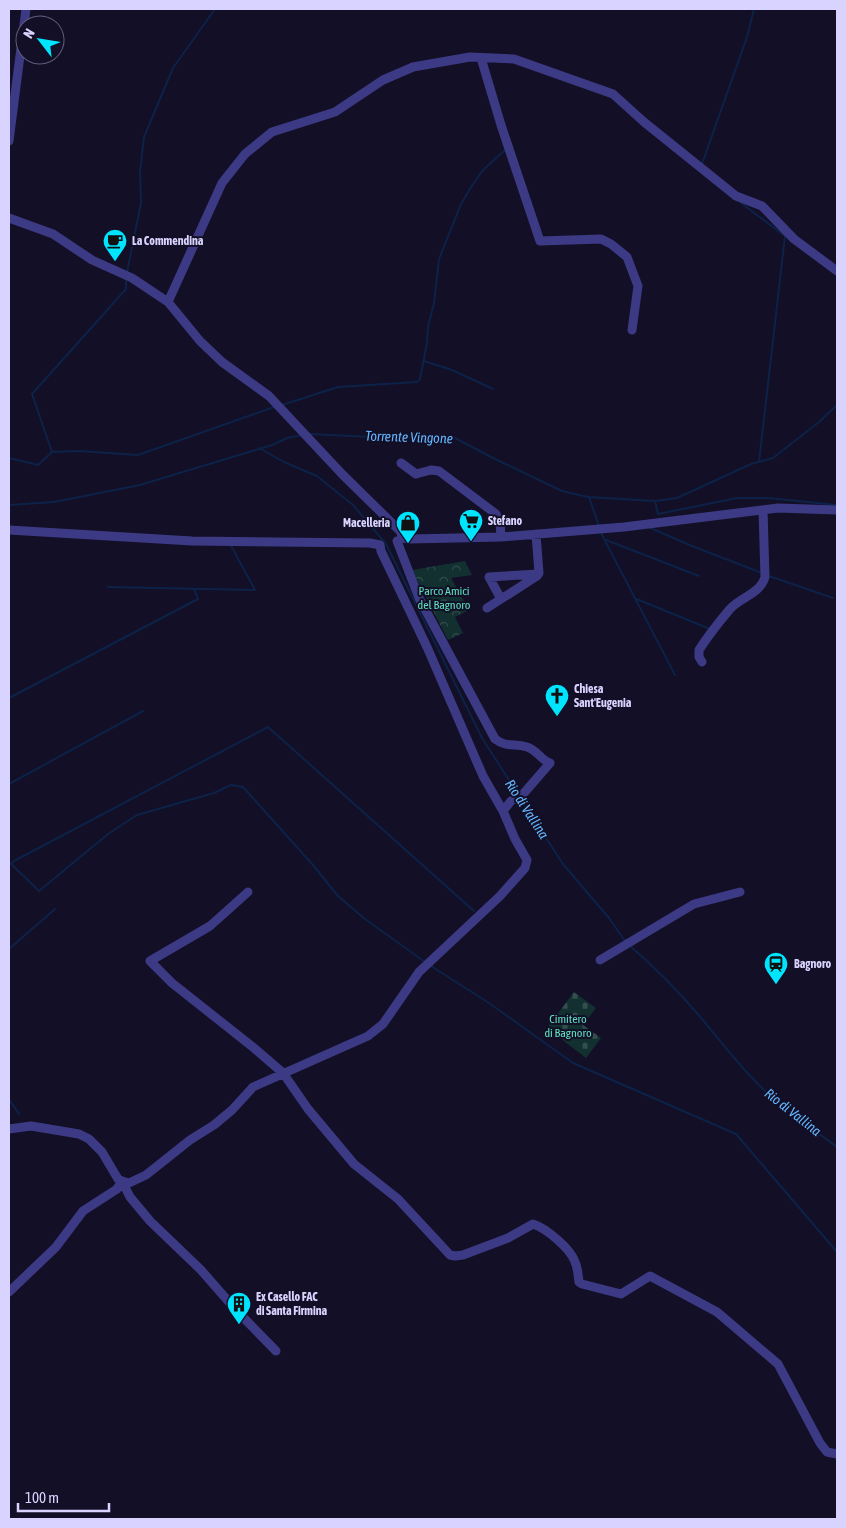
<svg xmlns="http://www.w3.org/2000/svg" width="846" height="1528" viewBox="0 0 846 1528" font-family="'Asap Condensed',sans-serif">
	<defs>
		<pattern id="forest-crowns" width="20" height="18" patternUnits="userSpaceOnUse" patternTransform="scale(1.25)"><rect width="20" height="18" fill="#12302f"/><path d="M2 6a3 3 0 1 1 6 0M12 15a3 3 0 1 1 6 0" fill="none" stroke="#344d4e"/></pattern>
		<pattern id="cemetery-stones" width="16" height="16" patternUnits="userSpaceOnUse" patternTransform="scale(1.25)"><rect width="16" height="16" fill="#12302f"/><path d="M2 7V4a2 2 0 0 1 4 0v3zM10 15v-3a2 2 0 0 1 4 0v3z" fill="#344d4e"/></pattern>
	</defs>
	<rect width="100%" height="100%" fill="#130f26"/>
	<path fill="url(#forest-crowns)" d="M 465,561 L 472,575 L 451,578 L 469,610 L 455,617 L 463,633 L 448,640 L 412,570 Z"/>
	<path fill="url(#cemetery-stones)" d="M 574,992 L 596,1008 L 583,1025 L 601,1038 L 586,1058 L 547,1028 Z"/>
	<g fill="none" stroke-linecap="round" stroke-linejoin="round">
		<path stroke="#0c2248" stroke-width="2" d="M 702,164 L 747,37 L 754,9
			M 741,203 L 785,236 L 759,462
			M 127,272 L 141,203 L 140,172 L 144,137 L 173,68 L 215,9
			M 424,361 L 452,370 L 493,389
			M 282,405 L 338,387 L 417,382 L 420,379 L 427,343 L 428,327 L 434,303 L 439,259 L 461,204 L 473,184 L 483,170 L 506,149
			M 309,434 L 394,438 L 441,435 L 453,437 L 495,459 L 562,491 L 588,497 L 655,501 L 677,498 L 751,464 L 773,458 L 819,422 L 837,405
			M 259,448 L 284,462 L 317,476 L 353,505 L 386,544 L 482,738 L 518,794
			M 52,452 L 32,394 L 126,289 L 126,279
			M 9,458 L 38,465 L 52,452 L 79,451 L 138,455 L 274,407
			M 589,497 L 599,526
			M 655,501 L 658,514 L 737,498 L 768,498 L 837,505
			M 9,505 L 54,502 L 140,485 L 272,445 L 287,438 L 302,435
			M 648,527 L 692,546 L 762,573
			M 601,533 L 675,675
			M 606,540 L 699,576
			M 769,576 L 833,598
			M 108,587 L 255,590 L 230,544
			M 634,598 L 710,629
			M 9,698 L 198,599 L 194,589
			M 9,784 L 143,711
			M 520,798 L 563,864 L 609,918 L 625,941
			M 9,862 L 39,891 L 108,834 L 137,815 L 214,793 L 231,785 L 243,787 L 313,865 L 338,896 L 365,919 L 425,962
			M 11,864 L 14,861 L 268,727 L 474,911
			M 630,946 C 656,968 680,993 702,1019 C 720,1041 737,1063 757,1083 C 781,1108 810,1127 837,1147
			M 9,949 L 55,909
			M 431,966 L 489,1003 L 573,1063 L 736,1134 L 837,1252
			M 9,1099 L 19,1114"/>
		<path stroke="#3d3a85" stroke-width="9" d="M 481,58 L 501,125 L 540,241 L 601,239 L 611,244 L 627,257 L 638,286 L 632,330
			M 9,141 L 26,9
			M 9,218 L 53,234 L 92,260 L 132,278 L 168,302 L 200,341 L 222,362 L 269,396 L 342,474 L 400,531 L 402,535 L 401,538 L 410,539 L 501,537 L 624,527 L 778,508 L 837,510
			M 168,302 L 222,183 L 245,154 L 272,132 L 335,112 L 383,80 L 413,67 L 470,57 L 514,59 L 613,94 L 644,122 L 736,196 L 762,206 L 794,239 L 837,271
			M 401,463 L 416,474 L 431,470 L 439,471 L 496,514 L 500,522 L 501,537
			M 9,530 L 192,541 L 370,543 L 380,545
			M 397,541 L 419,598 L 495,739 C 507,748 514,743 527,747 C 537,750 541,760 550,763 L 524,793 L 511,801 L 503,811
			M 501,599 L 489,577 L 538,574
			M 487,608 L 537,576 L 539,573 L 536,534
			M 702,662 L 699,657 L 699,650 C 708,636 719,622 730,609 C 741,597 760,594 765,577 L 763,510
			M 248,892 L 210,926 L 150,961 L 172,983 L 254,1048 L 283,1073 L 308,1109 L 354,1164 L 398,1199 L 450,1255 L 455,1256 L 463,1255 L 508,1238 L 533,1224 C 546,1228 571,1249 575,1262 C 578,1268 578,1275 579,1282 L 582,1284 L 621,1294 L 650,1276 L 717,1312 L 778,1364 L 820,1443 L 827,1452 L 837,1454
			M 600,960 L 694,904 L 740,892
			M 9,1129 L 31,1126 L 79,1134 L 89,1139 L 102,1152 L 118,1179 L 122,1181 L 129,1183 L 146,1175 L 190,1140 L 214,1125 L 232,1110 L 253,1087 L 368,1036 L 383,1024 L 419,972 L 500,896 L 525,868 L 527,860 L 515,839 L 503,811 L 483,776 L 427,647 L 381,551 L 380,545
			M 122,1181 L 130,1197 L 150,1221 L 201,1270 L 236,1310 L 276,1351
			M 9,1292 L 56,1247 L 83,1211 L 117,1189 L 122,1181"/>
	</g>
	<defs>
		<symbol id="cafe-pin" viewBox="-11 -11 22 30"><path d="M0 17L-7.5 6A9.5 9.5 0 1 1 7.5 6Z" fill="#00e5ff" stroke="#130f26"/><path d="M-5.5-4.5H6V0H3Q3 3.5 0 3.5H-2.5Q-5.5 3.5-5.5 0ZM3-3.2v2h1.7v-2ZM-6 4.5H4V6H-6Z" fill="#111"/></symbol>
		<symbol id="supermarket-pin" viewBox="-11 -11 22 30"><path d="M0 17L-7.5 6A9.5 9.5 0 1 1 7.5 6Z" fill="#00e5ff" stroke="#130f26"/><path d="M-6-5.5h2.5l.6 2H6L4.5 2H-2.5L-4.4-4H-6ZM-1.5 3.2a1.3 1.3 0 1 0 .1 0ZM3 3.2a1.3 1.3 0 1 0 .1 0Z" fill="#111"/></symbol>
		<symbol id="shop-pin" viewBox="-11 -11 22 30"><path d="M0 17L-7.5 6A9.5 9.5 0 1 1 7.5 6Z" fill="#00e5ff" stroke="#130f26"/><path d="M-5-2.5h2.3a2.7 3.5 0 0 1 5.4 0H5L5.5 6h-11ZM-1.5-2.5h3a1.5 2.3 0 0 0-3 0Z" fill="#111"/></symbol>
		<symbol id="church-pin" viewBox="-11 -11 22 30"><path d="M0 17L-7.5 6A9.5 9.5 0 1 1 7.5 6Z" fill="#00e5ff" stroke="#130f26"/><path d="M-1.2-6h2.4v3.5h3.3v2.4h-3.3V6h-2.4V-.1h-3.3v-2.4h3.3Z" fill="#111"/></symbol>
		<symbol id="station-pin" viewBox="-11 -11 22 30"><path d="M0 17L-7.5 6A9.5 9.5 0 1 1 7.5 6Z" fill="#00e5ff" stroke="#130f26"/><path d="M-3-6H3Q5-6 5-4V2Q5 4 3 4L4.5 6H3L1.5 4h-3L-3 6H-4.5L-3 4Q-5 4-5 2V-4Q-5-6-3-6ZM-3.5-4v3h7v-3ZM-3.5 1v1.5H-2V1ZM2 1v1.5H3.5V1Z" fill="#111"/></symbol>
		<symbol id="building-pin" viewBox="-11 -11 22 30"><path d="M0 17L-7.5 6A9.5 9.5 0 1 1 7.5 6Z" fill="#00e5ff" stroke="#130f26"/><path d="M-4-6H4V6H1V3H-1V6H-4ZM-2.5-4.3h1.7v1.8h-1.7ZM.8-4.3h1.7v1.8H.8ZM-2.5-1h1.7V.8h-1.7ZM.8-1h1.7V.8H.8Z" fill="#111"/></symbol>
	</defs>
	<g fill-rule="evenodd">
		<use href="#cafe-pin" x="101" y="227" width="28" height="38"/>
		<use href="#supermarket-pin" x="457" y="507" width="28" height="38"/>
		<use href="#shop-pin" x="394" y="509" width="28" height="38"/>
		<use href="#church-pin" x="543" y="682" width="28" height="38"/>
		<use href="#station-pin" x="762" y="950" width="28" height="38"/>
		<use href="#building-pin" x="225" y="1290" width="28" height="38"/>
	</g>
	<g text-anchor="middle" stroke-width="4" stroke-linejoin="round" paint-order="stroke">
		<g font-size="12" font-weight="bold" fill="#d9d4ff" stroke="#130f26" text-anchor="start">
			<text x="132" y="245">La Commendina</text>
			<text x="488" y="525">Stefano</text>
			<text x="390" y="527" text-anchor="end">Macelleria</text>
			<text x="574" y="693">Chiesa<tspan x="574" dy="14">Sant'Eugenia</tspan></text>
			<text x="794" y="968">Bagnoro</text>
			<text x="256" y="1301">Ex Casello FAC<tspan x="256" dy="14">di Santa Firmina</tspan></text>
		</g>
		<g font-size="12" fill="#5fe0c0" stroke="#130f26">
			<text x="444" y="595">Parco Amici<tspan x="444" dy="14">del Bagnoro</tspan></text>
			<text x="568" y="1023">Cimitero<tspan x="568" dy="14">di Bagnoro</tspan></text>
		</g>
		<g font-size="14" font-style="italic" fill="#62b6ff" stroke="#130f26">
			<text transform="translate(409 437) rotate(2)" y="5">Torrente Vingone</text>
			<text transform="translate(527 809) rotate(57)" y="5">Rio di Vallina</text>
			<text transform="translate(793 1112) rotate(38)" y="5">Rio di Vallina</text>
		</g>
	</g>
	<rect width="846" height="1528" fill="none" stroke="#d9d4ff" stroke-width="20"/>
	<g transform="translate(40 40) rotate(301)"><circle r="24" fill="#130f26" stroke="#625e7d"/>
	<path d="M0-4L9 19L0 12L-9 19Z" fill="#00e5ff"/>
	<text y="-8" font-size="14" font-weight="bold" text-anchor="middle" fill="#d9d4ff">N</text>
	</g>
	<path d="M18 1503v8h91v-8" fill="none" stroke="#d9d4ff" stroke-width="2.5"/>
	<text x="25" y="1503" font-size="15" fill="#d9d4ff" stroke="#130f26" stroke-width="4" paint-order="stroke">100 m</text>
</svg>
